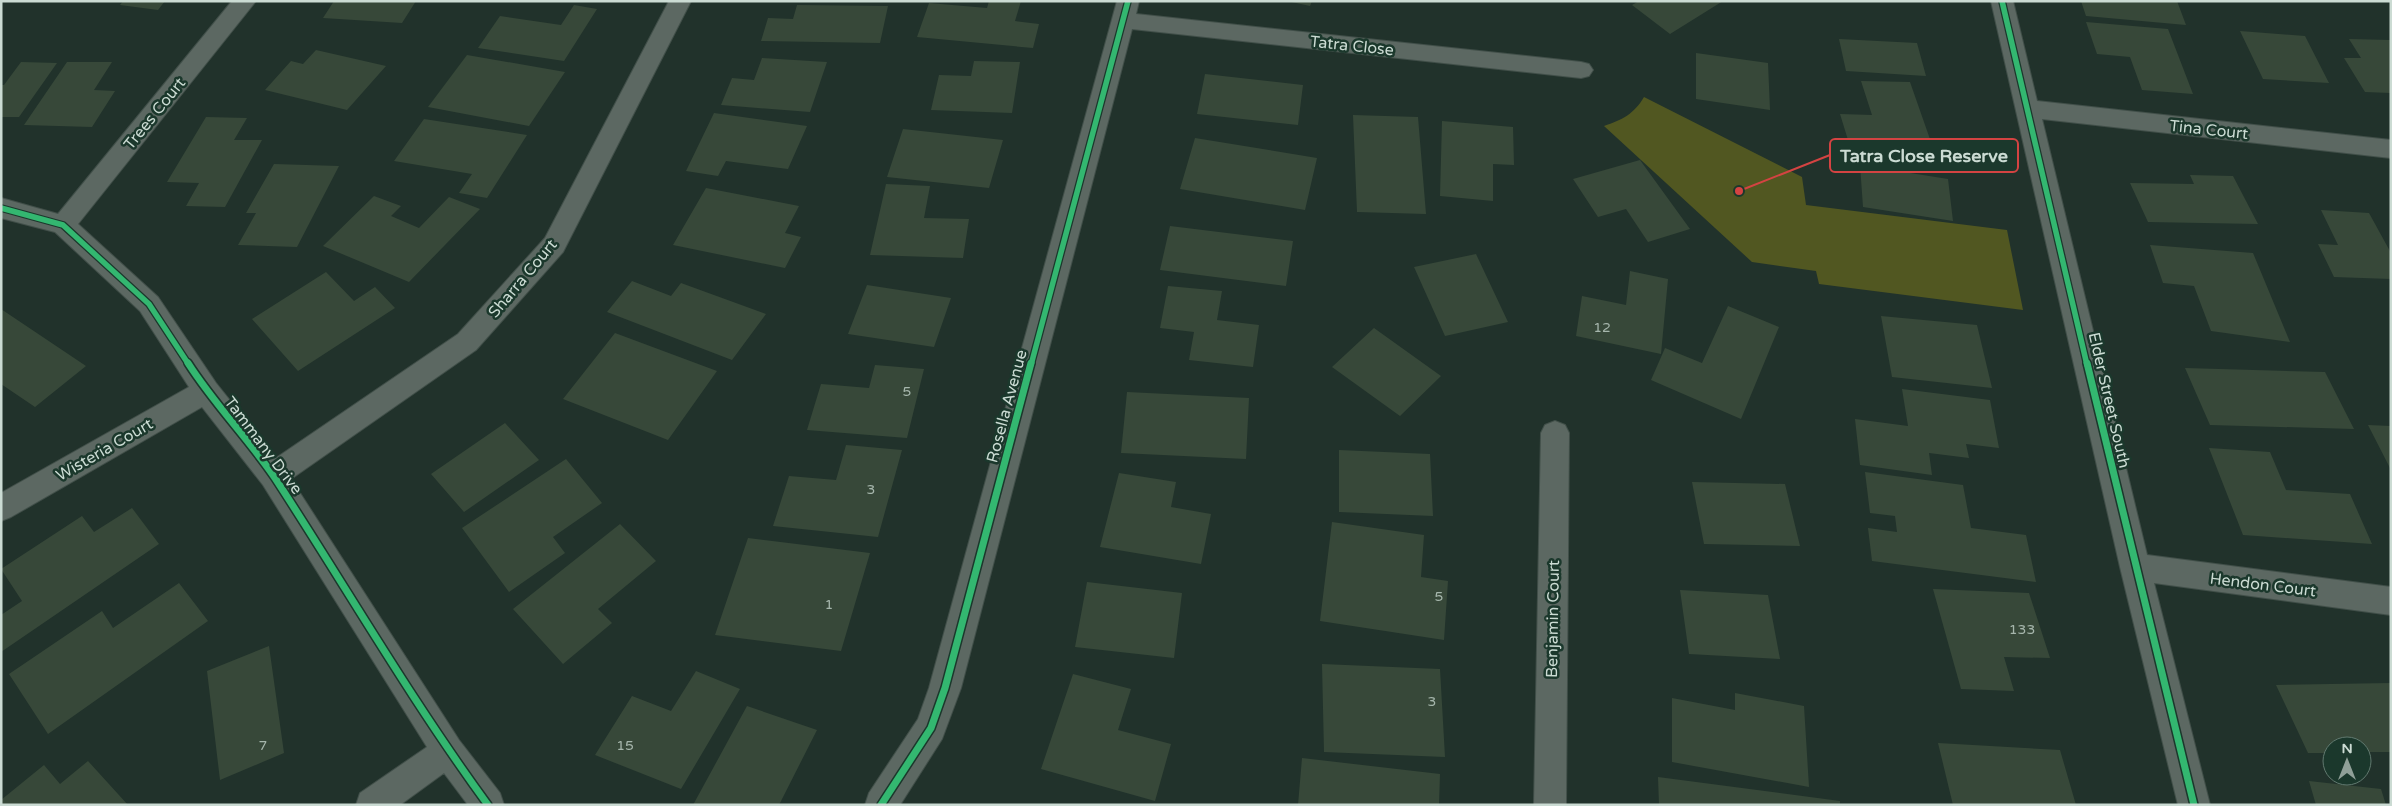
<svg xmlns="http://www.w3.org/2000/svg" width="2392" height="806" viewBox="0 0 2392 806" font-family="'Varela Round',sans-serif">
	<rect width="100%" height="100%" fill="#21322b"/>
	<path fill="#515721" d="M 1644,97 L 1802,177 L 1806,205 L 2007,230 L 2023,310 L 1819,284 L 1816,271 L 1752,262 L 1604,126 C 1622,120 1634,114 1644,97 Z"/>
	<path fill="#374839" d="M 123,1 L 165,1 L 158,10 L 120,5 Z
		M 334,1 L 416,1 L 402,23 L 323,18 Z
		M 989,1 L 1021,1 L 1015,21 L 1039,24 L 1033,48 L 917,37 L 929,3 L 987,8 Z
		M 1287,1 L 1312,1 L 1310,6 Z
		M 1639,1 L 1723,1 L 1670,34 L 1632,5 Z
		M 2081,1 L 2177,1 L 2186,25 L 2086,16 Z
		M 574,5 L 597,9 L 564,61 L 478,48 L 500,16 L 561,25 Z
		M 797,5 L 888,6 L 880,43 L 761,41 L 768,18 L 793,19 Z
		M 2086,22 L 2168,29 L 2193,94 L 2142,90 L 2130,57 L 2097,54 Z
		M 2240,31 L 2305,36 L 2329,83 L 2263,79 Z
		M 1839,39 L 1917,43 L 1926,76 L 1846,71 Z
		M 2349,39 L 2390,40 L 2391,93 L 2365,92 L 2344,58 L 2361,58 Z
		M 316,50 L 386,66 L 347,110 L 265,90 L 291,61 L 303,64 Z
		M 1696,53 L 1768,63 L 1770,110 L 1696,99 Z
		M 467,55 L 565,72 L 529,126 L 428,107 Z
		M 762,58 L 827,62 L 810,112 L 721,105 L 732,78 L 754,80 Z
		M 974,61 L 1020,62 L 1012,113 L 931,110 L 939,75 L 971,76 Z
		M 21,62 L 57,63 L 19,117 L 1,117 L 1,85 L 4,85 Z
		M 67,62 L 112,62 L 94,90 L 115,91 L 92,127 L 24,125 Z
		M 1205,74 L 1303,85 L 1298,125 L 1197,114 Z
		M 1861,81 L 1910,82 L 1931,142 L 1848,140 L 1840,114 L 1872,115 Z
		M 714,113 L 807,126 L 788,169 L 726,161 L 718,176 L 686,171 Z
		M 1353,115 L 1418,117 L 1426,214 L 1357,212 Z
		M 206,117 L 247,118 L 234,140 L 262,140 L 225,207 L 186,206 L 199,183 L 167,182 Z
		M 424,119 L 527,135 L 487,198 L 459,193 L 472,174 L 394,161 Z
		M 1442,121 L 1513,127 L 1514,165 L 1493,164 L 1493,201 L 1440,196 Z
		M 903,129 L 1003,140 L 989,188 L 887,177 Z
		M 1195,138 L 1317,158 L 1305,210 L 1180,189 Z
		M 1640,160 L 1690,229 L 1648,242 L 1626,209 L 1598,217 L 1573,179 Z
		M 274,164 L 339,166 L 297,247 L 238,245 L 256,213 L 246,213 Z
		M 1860,165 L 1948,179 L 1953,221 L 1863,207 Z
		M 2190,175 L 2233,176 L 2258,224 L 2148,222 L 2130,183 L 2194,184 Z
		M 886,184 L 930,186 L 924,218 L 969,219 L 963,258 L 870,255 Z
		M 706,188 L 799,206 L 785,233 L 801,237 L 785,268 L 673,245 Z
		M 374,196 L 401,206 L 391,216 L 419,228 L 449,197 L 480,209 L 409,282 L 323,246 Z
		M 2321,210 L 2369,213 L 2391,253 L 2391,279 L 2334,277 L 2318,244 L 2338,245 Z
		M 1170,226 L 1293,241 L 1286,286 L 1160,270 Z
		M 2150,245 L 2253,253 L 2290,342 L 2211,331 L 2194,286 L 2163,283 Z
		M 1476,254 L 1508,322 L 1445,336 L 1414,267 Z
		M 1630,271 L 1668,279 L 1661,354 L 1576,336 L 1582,296 L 1626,305 Z
		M 326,272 L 354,301 L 375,287 L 395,308 L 298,371 L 252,319 Z
		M 632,281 L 671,296 L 681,283 L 766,314 L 732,360 L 607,312 Z
		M 867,285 L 951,298 L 934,347 L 848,334 Z
		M 1168,286 L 1222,291 L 1217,320 L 1259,325 L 1253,367 L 1189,360 L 1194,332 L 1160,328 Z
		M 1728,306 L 1779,327 L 1741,419 L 1651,380 L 1665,348 L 1702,363 Z
		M 1,309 L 86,366 L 35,407 L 1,384 Z
		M 1881,316 L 1977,325 L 1992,388 L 1892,377 Z
		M 1374,328 L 1441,376 L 1400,416 L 1332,367 Z
		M 615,333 L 717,371 L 668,440 L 563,399 Z
		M 875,365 L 924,369 L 907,438 L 807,430 L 821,384 L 869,388 Z
		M 2185,368 L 2325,372 L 2354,429 L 2210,425 Z
		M 1902,389 L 1990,400 L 1999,448 L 1966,444 L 1969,458 L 1929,453 L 1932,475 L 1860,465 L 1855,419 L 1908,426 Z
		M 1127,392 L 1249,398 L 1246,459 L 1121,453 Z
		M 505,423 L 539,460 L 464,512 L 431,474 Z
		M 2368,425 L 2391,426 L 2391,470 Z
		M 846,445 L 902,450 L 878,537 L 773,526 L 789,476 L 836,480 Z
		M 2209,448 L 2270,452 L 2286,490 L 2350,494 L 2372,544 L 2243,535 Z
		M 1339,450 L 1430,454 L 1433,516 L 1339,512 Z
		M 566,459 L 602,503 L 553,537 L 565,553 L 509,592 L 462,528 Z
		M 1865,472 L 1963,485 L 1971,528 L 2026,535 L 2036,582 L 1872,561 L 1868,528 L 1897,532 L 1895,516 L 1870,513 Z
		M 1119,473 L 1176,482 L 1171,507 L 1211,514 L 1201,564 L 1100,547 Z
		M 1692,482 L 1785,484 L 1800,546 L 1704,544 Z
		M 132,508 L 159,544 L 1,652 L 1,615 L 22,601 L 1,569 L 82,516 L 94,532 Z
		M 1332,522 L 1424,535 L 1421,577 L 1448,581 L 1444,640 L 1320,621 Z
		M 620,524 L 656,561 L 598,609 L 612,623 L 563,664 L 513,609 Z
		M 748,538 L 870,553 L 841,651 L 715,635 Z
		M 1087,582 L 1182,593 L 1174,658 L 1075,647 Z
		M 179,583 L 208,621 L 48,734 L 9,674 L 102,611 L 113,628 Z
		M 1933,589 L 2029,593 L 2050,658 L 2004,657 L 2014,691 L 1961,689 Z
		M 1680,590 L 1768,595 L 1780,659 L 1689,654 Z
		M 269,646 L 284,753 L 220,780 L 207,671 Z
		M 1322,664 L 1440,669 L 1445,757 L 1324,752 Z
		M 696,671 L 740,689 L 681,789 L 595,755 L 632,696 L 671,711 Z
		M 1073,674 L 1131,689 L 1118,730 L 1171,744 L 1155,801 L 1041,769 Z
		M 2391,683 L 2391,752 L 2362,752 L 2362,746 L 2332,746 L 2332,753 L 2308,753 L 2276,685 Z
		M 1735,693 L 1804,706 L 1809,787 L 1672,762 L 1672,698 L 1735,710 Z
		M 747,706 L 817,730 L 779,805 L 693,805 Z
		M 1938,743 L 2060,750 L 2076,805 L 1953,805 Z
		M 1302,758 L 1440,774 L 1439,805 L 1298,805 Z
		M 88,761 L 128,805 L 1,805 L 1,800 L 44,765 L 60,784 Z
		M 1658,777 L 1840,801 L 1840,805 L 1659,805 Z
		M 2309,781 L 2381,789 L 2386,805 L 2316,805 Z"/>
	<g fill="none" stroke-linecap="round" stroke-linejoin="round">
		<defs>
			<path id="street" d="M 232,1 L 256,1 L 78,224 L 158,297 L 216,383 L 276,458 L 458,334 L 545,238 L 669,1 L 691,1 L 563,252 L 476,350 L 291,479 L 459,740 L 500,793 L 504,805 L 468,805 L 444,773 L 400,805 L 356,805 L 360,793 L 427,747 L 263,485 L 202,407 L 11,517 L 1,521 L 1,493 L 189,387 L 140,311 L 55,232 L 1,218 L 1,198 L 58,214 Z
				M 1117,1 L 1139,1 L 1136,14 L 1581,62 L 1589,64 L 1593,70 L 1589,76 L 1581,78 L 1132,29 L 961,688 L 942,739 L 900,805 L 865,805 L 869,793 L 918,719 L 929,688 Z
				M 1991,1 L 2013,1 L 2037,101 L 2391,140 L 2391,158 L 2042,119 L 2147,555 L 2391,587 L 2391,615 L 2154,583 L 2210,805 L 2178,805 L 2120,567 Z
				M 1555,421 L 1565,425 L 1569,433 L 1566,805 L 1534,805 L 1541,433 L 1545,425 Z"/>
		</defs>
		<use href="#street" stroke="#414f49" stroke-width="2"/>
		<use href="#street" fill="#5c6862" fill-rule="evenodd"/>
		<defs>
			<path id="cycleway-far1" d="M 2002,1 L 2087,365
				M 1,208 L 63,225 L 149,304 L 189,365
				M 1031,365 L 1128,1"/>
			<path id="cycleway" d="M 188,363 C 214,404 248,438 275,478 C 346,587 411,700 488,805
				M 2087,363 L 2194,805
				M 881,805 L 931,728 L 945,688 L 1031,363"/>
		</defs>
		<use href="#cycleway-far1" stroke="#1b382c" stroke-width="8"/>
		<use href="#cycleway" stroke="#1b382c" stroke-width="10"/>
		<use href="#cycleway-far1" stroke="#33b770" stroke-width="5.5"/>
		<use href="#cycleway" stroke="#33b770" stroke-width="7"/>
	</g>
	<g text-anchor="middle" stroke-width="5" stroke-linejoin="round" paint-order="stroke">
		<g font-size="14" fill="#a6b6ac">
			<text x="1602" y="332">12</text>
			<text x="907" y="396">5</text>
			<text x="871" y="494">3</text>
			<text x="1439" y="601">5</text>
			<text x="829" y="609">1</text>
			<text x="2022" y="634">133</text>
			<text x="1432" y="706">3</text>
			<text x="263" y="750">7</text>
			<text x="625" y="750">15</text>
		</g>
		<g font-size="16" fill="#cbdbd3" stroke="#1b382c">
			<text transform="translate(1352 45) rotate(6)" y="6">Tatra Close</text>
			<text transform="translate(154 113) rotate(-51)" y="6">Trees Court</text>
			<text transform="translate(2209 129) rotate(6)" y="6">Tina Court</text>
			<text transform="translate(522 278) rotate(-50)" y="6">Sharra Court</text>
			<text transform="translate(2110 400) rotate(77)" y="6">Elder Street South</text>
			<text transform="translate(1006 406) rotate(-75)" y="6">Rosella Avenue</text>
			<text transform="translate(264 445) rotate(53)" y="6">Tammany Drive</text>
			<text transform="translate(104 449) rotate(-30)" y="6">Wisteria Court</text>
			<text transform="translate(2263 584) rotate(7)" y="6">Hendon Court</text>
			<text transform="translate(1552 619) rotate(-89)" y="6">Benjamin Court</text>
		</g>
	</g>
	<path fill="none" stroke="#d44342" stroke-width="2" d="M1739 191L1830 155"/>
	<circle fill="#d44342" stroke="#1b382c" stroke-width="2" cx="1739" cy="191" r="5"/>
	<rect fill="#1b382c" stroke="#d44342" stroke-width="2" x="1830" y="139" width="188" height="33" rx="5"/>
	<g font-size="18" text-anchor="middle" font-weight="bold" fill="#cbdbd3">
		<text x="1924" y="162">Tatra Close Reserve</text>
	</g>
	<rect width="2392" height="806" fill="none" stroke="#cbdbd3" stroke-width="5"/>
	<g transform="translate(2347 761)"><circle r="24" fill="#1b382c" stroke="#61796f"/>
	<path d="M0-4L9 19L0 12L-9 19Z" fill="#90a098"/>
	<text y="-8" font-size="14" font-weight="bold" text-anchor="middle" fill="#cbdbd3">N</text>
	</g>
</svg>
